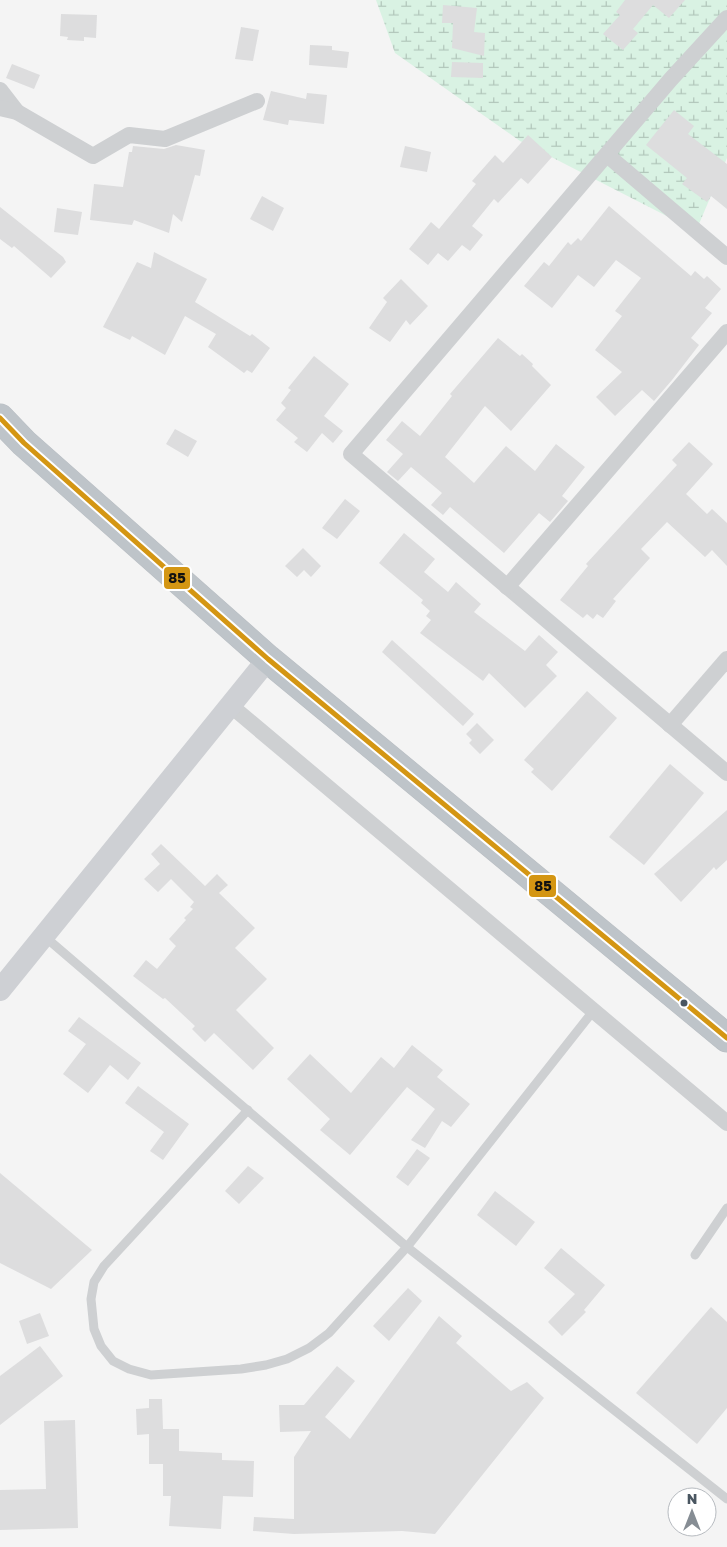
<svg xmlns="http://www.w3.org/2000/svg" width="727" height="1547" viewBox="0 0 727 1547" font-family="'Golos Text',sans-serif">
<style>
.wetland{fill:url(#wetland-marsh)}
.building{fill:#ddddde}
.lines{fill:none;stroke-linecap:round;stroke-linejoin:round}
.highway-casing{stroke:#b9bec3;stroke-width:29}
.lane{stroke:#ced0d2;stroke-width:9}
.street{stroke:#ced0d2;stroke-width:16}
.secondary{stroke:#ced0d4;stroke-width:22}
.highway{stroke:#bec4c9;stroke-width:28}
.bus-1-casing{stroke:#fff;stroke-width:9}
.bus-1{stroke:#d49613;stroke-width:5}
.bus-dot{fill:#4a5661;stroke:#fff;stroke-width:2}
.line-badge{stroke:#fff;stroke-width:2}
.pale-badge-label{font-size:14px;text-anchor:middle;font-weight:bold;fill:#111}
</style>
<defs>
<pattern id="wetland-marsh" width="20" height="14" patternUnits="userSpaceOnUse" patternTransform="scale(1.25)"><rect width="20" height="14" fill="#d9f2e3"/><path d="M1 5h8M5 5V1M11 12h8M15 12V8" fill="none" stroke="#b2c7bb"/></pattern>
</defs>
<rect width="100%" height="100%" fill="#f4f4f4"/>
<path class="wetland" d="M376 0H727V158L696 231 520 141 395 53Z"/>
<g class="building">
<path d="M625 0H685L669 18 653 5 633 29 638 33 623 50 603 34 620 15 616 12Z"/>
<path d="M443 5 477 8 474 32 485 33 484 56 452 48 453 23H442Z"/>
<path d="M61 14 97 15 96 38 84 37V41L67 40 68 37 60 36Z"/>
<path d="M241 27 259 30 253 61 235 59Z"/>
<path d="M310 45 332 46V50L349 52 347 68 309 65Z"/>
<path d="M452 62 483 63V78L451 77Z"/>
<path d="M12 64 40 75 34 89 6 78Z"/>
<path d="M271 91 306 99 307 93 327 95 324 124 289 120 288 125 263 120Z"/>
<path d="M674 110 694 126 688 134 727 164V209L711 196 707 202 682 184 687 178 646 145Z"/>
<path d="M528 135 552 157 528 184 521 178 498 203 494 199 472 226 483 235 470 251 462 245 448 261 438 253 428 265 409 249 431 222 439 229 476 184 472 181 495 155 503 163Z"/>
<path d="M176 145 205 150 200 176 195 175 182 222 173 214 169 233 134 220 132 225 90 220 94 184 123 187 129 152H132L133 146 164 149Z"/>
<path d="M405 146 431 152 427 172 400 167Z"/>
<path d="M262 196 284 208 273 231 250 219Z"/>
<path d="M609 206 691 276 695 271 704 279 707 276 721 289 705 308 712 313 691 338 699 345 672 380 654 401 642 390 615 416 596 397 622 372 595 350 622 316 615 311 641 278 616 260 594 287 578 275 552 308 524 286 544 262 549 266 568 242 571 245 578 238 581 241Z"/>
<path d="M0 207 63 257 66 262 51 278 14 246 12 248 0 239Z"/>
<path d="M57 208 82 212 78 235 54 232Z"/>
<path d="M154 252 207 279 195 302 250 336 252 334 270 348 252 373 247 370 244 373 208 347 216 334 185 316 165 355 132 336 130 340 103 327 137 262 151 268Z"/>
<path d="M401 279 428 306 410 325 406 320 390 342 369 328 387 302 383 298Z"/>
<path d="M498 338 520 356 522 354 533 364 532 366 551 385 511 431 485 406 445 457 474 483 506 446 535 471 556 444 585 467 562 496 568 501 550 522 539 513 504 553 450 507 443 515 431 505 442 493 411 467 398 481 387 472 403 454 386 440 402 421 420 436 452 396 450 394Z"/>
<path d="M314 356 349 384 324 416 343 431 333 443 322 433 307 452 294 442 298 438 276 420 286 408 281 403 291 390 288 388Z"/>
<path d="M175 429 197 441 188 457 166 444Z"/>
<path d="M689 442 713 464 686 494 707 514 712 509 727 523V566L712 550 705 557 667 522 641 549 650 558 613 599 616 601 603 618 597 614 593 619 587 614 583 618 560 600 588 566 586 564 677 465 672 460Z"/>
<path d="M345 499 360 511 337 539 322 528Z"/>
<path d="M404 533 435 559 424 572 448 592 456 582 481 604 474 612 525 651 539 635 558 652 546 665 557 676 525 708 489 673 483 681 420 633 431 620 426 616 430 611 421 603 423 600 379 563Z"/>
<path d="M303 548 321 566 311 577 304 570 297 577 285 566Z"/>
<path d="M392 640 474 714 463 726 382 652Z"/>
<path d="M587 691 617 718 552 791 531 772 534 769 524 760Z"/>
<path d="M477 723 494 740 480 754 469 743 472 740 466 734Z"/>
<path d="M670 764 704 793 644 865 609 837Z"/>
<path d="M727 810V860L716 870 714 867 681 902 654 874Z"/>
<path d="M161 844 205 886 217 874 228 885 219 893 255 928 235 948 267 979 236 1010 274 1048 253 1070 214 1033 205 1042 192 1029 195 1026 165 998 163 999 133 976 146 960 157 969 176 946 169 939 186 920 184 918 193 909 190 907 194 902 171 879 158 892 144 879 160 864 151 854Z"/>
<path d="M79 1017 141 1063 128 1080 110 1065 88 1093 63 1074 86 1044 68 1031Z"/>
<path d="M412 1045 443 1070 437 1077 470 1104 451 1127 442 1121 425 1148 411 1140 435 1109 407 1087 350 1155 320 1130 330 1119 287 1079 310 1054 351 1093 381 1057 394 1068Z"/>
<path d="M138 1086 189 1124 163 1160 150 1151 164 1132 125 1103Z"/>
<path d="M417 1149 430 1158 408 1186 396 1177Z"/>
<path d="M248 1166 264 1178 239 1204 225 1191Z"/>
<path d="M0 1173 92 1250 51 1289 0 1263Z"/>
<path d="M495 1191 535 1222 516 1246 477 1215Z"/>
<path d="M561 1248 605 1285 584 1310 586 1312 562 1336 548 1322 575 1294 544 1268Z"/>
<path d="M408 1288 422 1301 389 1341 373 1326Z"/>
<path d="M711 1307 727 1322V1408L697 1444 636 1393Z"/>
<path d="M40 1313 49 1336 27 1344 19 1321Z"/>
<path d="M439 1316 462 1336 456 1343 511 1391 527 1382 544 1398 435 1534 402 1531 294 1534 253 1531 254 1517 294 1519V1457L311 1431 280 1432 279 1405H304L337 1366 355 1381 325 1417 350 1439Z"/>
<path d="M40 1346 63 1376 0 1425V1376Z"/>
<path d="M149 1399H162L163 1429H179V1451L222 1453V1460L254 1461 253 1497 223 1496 221 1529 169 1526 171 1496H163V1464H149V1434L137 1435 136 1409 149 1408Z"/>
<path d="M75 1420 78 1528 0 1530V1490L46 1489 44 1421Z"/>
</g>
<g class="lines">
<defs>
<path id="highway" d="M0 418 24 443 268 659 727 1038"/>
</defs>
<use href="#highway" class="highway-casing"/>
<g class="lane">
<path d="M44 936 407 1247 727 1499"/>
<path d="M248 1110 104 1266 94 1282 91 1299 94 1329 101 1346 113 1361 129 1369 151 1375 241 1369 266 1365 287 1359 309 1348 329 1333 407 1247 594 1010"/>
<path d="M695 1255 727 1208"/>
</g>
<g class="street">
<path d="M727 18 671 79 351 454 727 773"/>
<path d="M0 90 17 112"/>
<path d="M0 108 17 112 93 156 129 135 165 139 257 101"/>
<path d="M607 155 727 257"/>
<path d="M507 587 727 332"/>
<path d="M230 705 727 1123"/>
<path d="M670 725 727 659"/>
</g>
<path class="secondary" d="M0 990 268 659"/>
<use href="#highway" class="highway"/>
<defs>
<path id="bus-1" d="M0 418 24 443 268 659 727 1038"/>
</defs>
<use href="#bus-1" class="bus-1-casing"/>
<use href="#bus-1" class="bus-1"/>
</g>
<circle class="bus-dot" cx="684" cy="1003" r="4.5"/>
<g class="line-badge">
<rect x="163" y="566" width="28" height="24" rx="5" fill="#d49613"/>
<rect x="528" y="874" width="29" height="24" rx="5" fill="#d49613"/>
</g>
<g class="pale-badge-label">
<text x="177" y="583">85</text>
<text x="543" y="891">85</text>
</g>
<g transform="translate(692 1512)"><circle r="24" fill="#ffffff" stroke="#b7bbc0"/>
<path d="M0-4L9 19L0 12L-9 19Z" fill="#868d94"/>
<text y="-8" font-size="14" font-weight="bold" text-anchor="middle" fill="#4a5661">N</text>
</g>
</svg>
